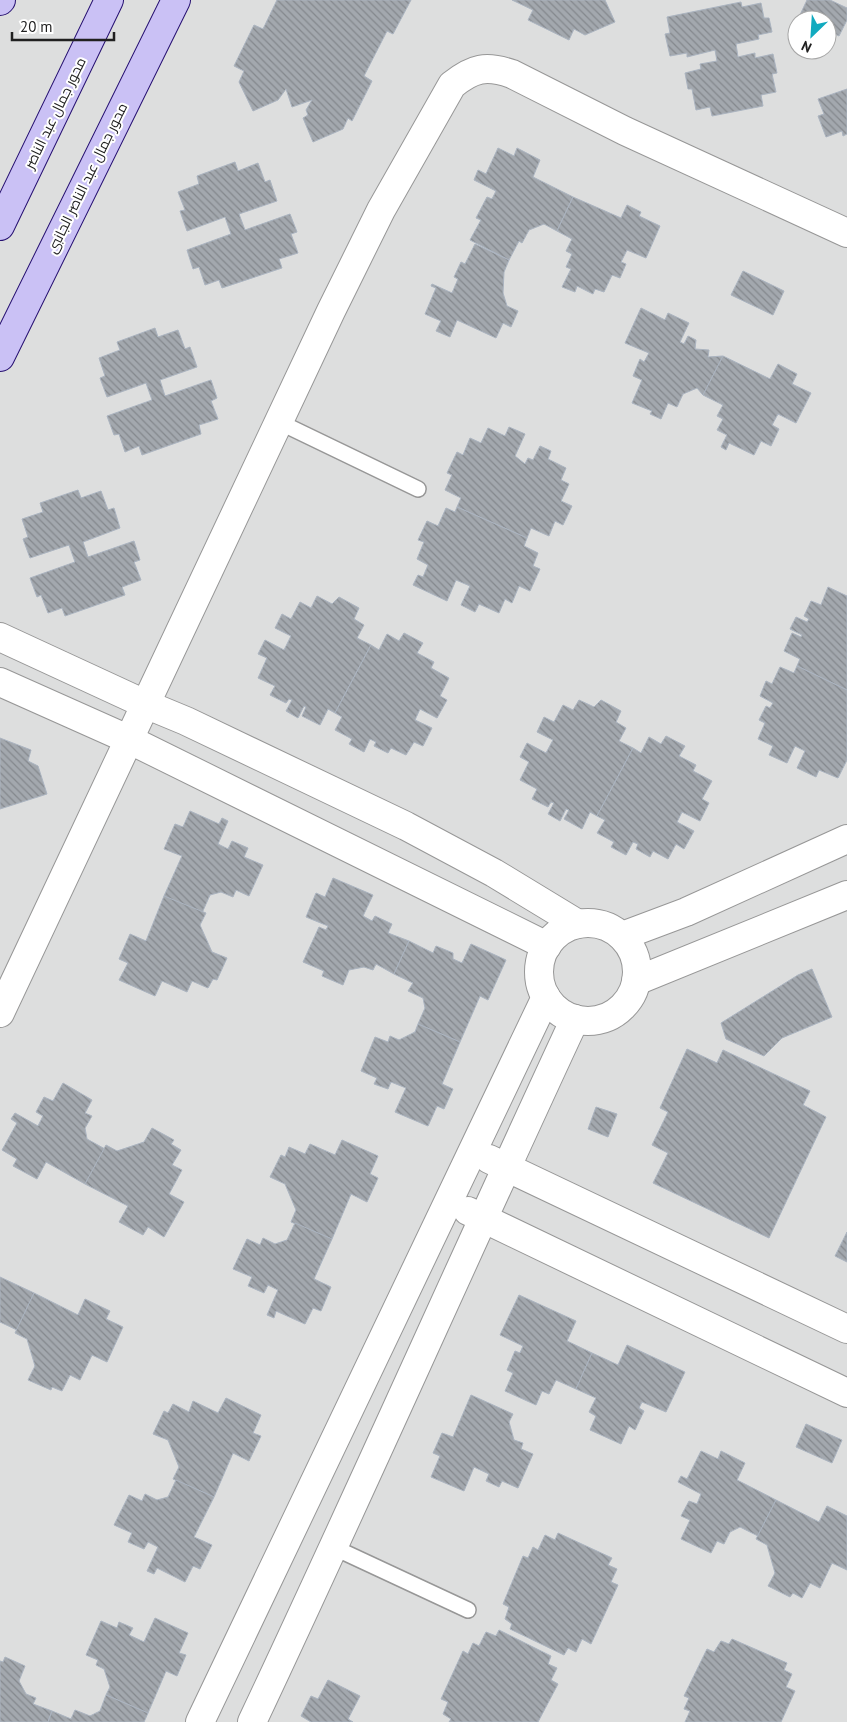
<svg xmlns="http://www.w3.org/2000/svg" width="847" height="1722" viewBox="0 0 847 1722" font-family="'PT Sans',Cairo,sans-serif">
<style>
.residential{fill:#dddede;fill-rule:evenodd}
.building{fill:url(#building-back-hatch);stroke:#abb4c0}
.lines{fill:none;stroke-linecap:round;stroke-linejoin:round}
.lane-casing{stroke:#979797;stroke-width:18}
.street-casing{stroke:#979797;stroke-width:30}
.secondary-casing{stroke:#250f70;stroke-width:30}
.lane{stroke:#fff;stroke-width:15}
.street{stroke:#fff;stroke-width:28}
.secondary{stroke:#cac1f5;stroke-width:28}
.labels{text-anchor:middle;stroke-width:4;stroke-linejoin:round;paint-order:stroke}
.street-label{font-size:14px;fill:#202020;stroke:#fff}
</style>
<defs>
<pattern id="building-back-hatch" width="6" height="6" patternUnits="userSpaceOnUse" patternTransform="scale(1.25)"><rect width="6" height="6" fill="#a3a8ae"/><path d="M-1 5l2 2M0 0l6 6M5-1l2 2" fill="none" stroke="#84888d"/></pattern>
</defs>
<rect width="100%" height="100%" fill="#e8e9f0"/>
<path class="residential" d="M0 0H847V1722H0ZM797 20H827V50H797Z"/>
<g class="building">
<path d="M277 0H411L393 34 387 31 364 76 372 81 352 121 348 118 343 129 313 142 303 118 308 115 306 110 312 100 292 107 286 89 278 100 253 111 239 82 244 71 234 66 254 25 263 29Z"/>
<path d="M512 0H605L615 22 585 35 574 29 569 40 528 20 533 10Z"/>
<path d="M807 0H830L847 8V20L839 36 827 30V20H806L799 17Z"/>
<path d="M741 2 742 7 761 3 764 18H769L772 32 758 35 759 39 736 44 738 57 755 53V58L773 54 777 73 772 74 776 92 761 95 763 106 712 116 710 107 696 110 692 89H688L685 73 701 69 700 64 717 61 715 50 687 57V53L670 56 665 34 670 33 667 17Z"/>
<path d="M847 89V134L843 136 842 131 826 137 818 116 824 114 818 99Z"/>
<path d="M498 148 514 156 517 148 540 160 533 177 573 197 557 231 544 224 529 230 522 243 519 241 509 260 470 240 481 220 476 218 487 197 492 199 496 191 474 180 478 170 486 174Z"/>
<path d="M235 162 238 171 258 163 265 182 270 180 277 201 239 214 245 230 290 214 297 232 291 234 298 253 279 259 282 268 222 288 219 280 205 285 199 267 193 269 187 250 231 234 225 217 187 231 180 211 185 210 178 192 199 184 197 176Z"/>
<path d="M573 197 621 218 627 205 641 212 639 216 660 226 646 258 627 250 621 262 626 264 620 278 612 275 604 292 595 289 593 294 577 286 575 292 562 287 571 269 566 267 572 254 566 251 572 239 557 231Z"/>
<path d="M475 244 509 260 504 272 503 293 507 306 518 311 511 327 503 323 496 338 457 320 450 337 436 331 441 321 425 314 436 288 431 286 432 284 452 293 458 279 454 277 461 262 465 264Z"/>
<path d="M743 271 784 291 773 315 731 295Z"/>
<path d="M641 308 665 320 668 313 689 323 680 342 684 344 688 336 696 340 695 349 709 350 708 357 723 356 703 395 697 388 683 394 677 407 668 403 661 419 650 414 652 411 632 403 642 380 633 376 640 359 644 362 649 353 625 343Z"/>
<path d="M155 328 158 337 178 330 185 349 190 347 197 367 160 380 165 396 211 380 217 398 211 401 218 419 199 425 201 434 142 455 139 446 125 452 119 434 114 435 107 416 152 400 146 383 107 397 100 378 105 376 99 358 120 350 117 342Z"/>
<path d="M723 356 770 379 778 364 797 374 792 384 811 393 796 423 778 414 772 425 779 429 771 446 761 441 754 455 729 443 726 450 721 447 727 435 717 430 723 419 717 416 723 405 703 395Z"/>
<path d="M509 427 525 434 515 456 525 464 528 458 533 460 540 446 551 451 548 459 566 468 561 480 569 484 561 501 572 506 563 525 555 521 549 536 531 528 527 538 457 507 461 498 445 490 452 475 447 473 457 452 463 455 470 438 481 443 488 428 505 436Z"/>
<path d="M78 490 81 498 101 491 108 510 114 508 120 528 83 542 88 557 134 541 140 560 134 562 141 580 122 587 125 595 65 616 62 608 48 613 41 595 37 597 30 578 75 562 69 545 30 558 23 539 28 537 22 519 43 512 40 503Z"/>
<path d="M457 507 527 538 524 546 538 553 533 566 540 569 530 591 519 586 512 603 505 599 499 613 479 604 475 612 461 605 470 586 456 580 447 601 413 585 418 575 423 577 428 565 417 559 424 542 418 540 427 521 438 526 446 508 455 512Z"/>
<path d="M828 587 847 596V690L797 666 800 659 784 651 792 633 801 637 802 635 790 629 796 617 807 622 809 619 804 616 811 601 821 605Z"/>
<path d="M317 596 332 604 339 597 359 608 354 619 364 625 357 638 371 645 335 713 328 709 320 725 302 716 306 707 304 706 298 718 286 711 292 700 289 699 286 703 270 695 275 686 258 678 267 658 258 654 265 640 284 650 291 636 275 628 282 614 291 619 300 602 311 608Z"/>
<path d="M404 633 423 643 417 653 434 662 431 668 449 678 440 696 447 700 437 718 420 709 415 720 432 728 423 746 414 742 406 755 391 748 388 753 374 746 376 742 370 739 364 752 349 744 352 739 335 730 342 717 335 713 371 645 379 650 387 634 399 641Z"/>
<path d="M797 666 847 690V760L838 778 819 770 816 777 797 768 805 751 795 746 787 763 769 755 773 746 758 739 765 723 759 720 766 706 770 708 773 703 760 696 766 681 772 684 780 667 794 673Z"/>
<path d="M579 700 594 707 601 700 621 711 616 722 626 728 619 741 633 748 597 816 590 812 582 829 564 819 569 810 566 809 560 821 548 814 554 803 551 802 548 807 532 799 537 789 520 780 529 762 520 757 527 743 546 753 553 740 537 732 544 717 554 722 563 705 573 710Z"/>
<path d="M666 736 685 746 679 756 696 765 693 771 712 781 702 799 709 803 700 821 682 812 677 822 694 831 684 849 676 844 668 859 653 851 650 857 636 849 638 844 633 842 626 855 611 847 614 842 597 833 605 820 597 816 633 748 641 753 649 737 661 744Z"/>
<path d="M0 738 31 750 28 761 38 766 47 794 0 809Z"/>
<path d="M190 811 219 824 222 818 228 821 218 844 228 849 232 841 248 848 244 857 263 865 249 896 236 890 233 897 221 892 210 895 202 913 164 896 182 856 164 849 175 824 183 827Z"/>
<path d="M333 878 373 895 363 916 372 921 375 916 392 924 388 933 409 941 394 974 376 964 373 970 364 967 349 970 343 985 322 976 324 971 303 962 319 927 326 930 328 926 306 917 316 893 325 897Z"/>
<path d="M164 896 206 913 200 925 212 952 227 958 217 980 213 979 208 988 192 981 187 992 162 981 155 996 119 980 128 963 119 959 130 934 146 941Z"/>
<path d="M409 941 433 953 436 946 453 953V959L462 963 471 944 506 960 488 1000 480 996 460 1042 418 1024 425 1008 423 998 408 991 413 983 394 974Z"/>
<path d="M812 969 832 1017 782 1038 764 1056 726 1039 721 1023 798 975Z"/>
<path d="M418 1024 460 1042 442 1084 453 1089 444 1109 437 1106 428 1126 395 1112 406 1088 391 1082 388 1089 374 1084 377 1078 361 1071 375 1037 388 1042 390 1036 399 1040 415 1032Z"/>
<path d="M687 1049 717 1063 723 1050 810 1091 803 1105 826 1117 769 1238 653 1183 668 1153 652 1145 668 1112 660 1108Z"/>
<path d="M63 1083 92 1100 85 1113 92 1116 85 1128 87 1139 105 1149 85 1184 46 1162 37 1179 13 1166 17 1159 2 1150 17 1123 11 1119 15 1113 38 1126 43 1116 36 1112 44 1097 53 1101Z"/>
<path d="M596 1107 617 1114 608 1137 588 1129Z"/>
<path d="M152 1128 174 1140 171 1144 181 1150 172 1165 182 1170 169 1194 184 1202 164 1237 148 1227 143 1235 119 1222 128 1206 85 1184 106 1145 117 1151 144 1142Z"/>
<path d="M342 1140 378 1156 370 1174 378 1178 367 1202 351 1194 332 1239 291 1222 296 1210 285 1184 270 1177 281 1155 285 1157 289 1147 305 1154 310 1144 335 1155Z"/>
<path d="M295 1223 332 1239 314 1279 331 1287 321 1311 313 1308 305 1324 276 1311 274 1318 267 1315 278 1290 268 1285 264 1293 248 1286 252 1277 233 1269 247 1239 260 1245 263 1238 275 1244 287 1240Z"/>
<path d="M847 1232V1262L835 1256Z"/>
<path d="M0 1277 34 1293 17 1330 0 1322Z"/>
<path d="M34 1293 78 1315 85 1299 110 1311 106 1319 123 1327 107 1362 92 1355 80 1380 70 1375 62 1391 52 1387 51 1390 28 1380 35 1366 27 1339 15 1333Z"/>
<path d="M519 1295 576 1321 567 1341 592 1353 576 1389 556 1380 549 1394 542 1391 536 1405 505 1391 513 1373 507 1370 515 1351 520 1353 523 1346 500 1335Z"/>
<path d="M627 1345 685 1372 666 1412 642 1402 639 1408 644 1411 635 1430 629 1426 621 1444 590 1430 596 1416 589 1412 596 1398 576 1389 592 1353 618 1365Z"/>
<path d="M471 1395 513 1414 509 1422 514 1440 523 1443 521 1449 533 1454 518 1488 502 1481 499 1487 486 1481 489 1474 474 1467 464 1491 431 1477 440 1456 433 1453 442 1433 453 1437Z"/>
<path d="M226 1398 261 1415 253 1433 261 1436 249 1461 233 1453 214 1497 173 1479 179 1467 168 1440 153 1434 164 1411 168 1413 173 1404 189 1412 193 1401 218 1413Z"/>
<path d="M806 1424 842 1440 832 1463 796 1447Z"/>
<path d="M701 1451 718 1459 721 1451 745 1463 737 1480 776 1500 758 1536 740 1527 730 1532 724 1544 717 1541 711 1553 681 1539 690 1520 681 1516 689 1501 697 1504 701 1494 678 1482 681 1476 687 1479Z"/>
<path d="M176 1480 214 1497 194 1537 212 1545 200 1569 193 1566 185 1582 157 1568 154 1574 147 1571 158 1547 148 1542 144 1549 128 1542 132 1533 114 1525 129 1495 142 1501 145 1494 157 1500 168 1497Z"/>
<path d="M776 1500 819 1522 827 1506 847 1516V1570L832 1563 820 1588 810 1583 802 1598 793 1593 790 1597 768 1586 775 1573 767 1545 756 1539Z"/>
<path d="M558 1533 612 1558 608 1565 617 1569 611 1582 618 1585 591 1644 582 1639 576 1652 568 1648 564 1655 510 1629 512 1624 505 1619 509 1607 503 1604 523 1556 528 1558 533 1547 538 1550 545 1535 555 1540Z"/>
<path d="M155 1618 188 1633 179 1653 186 1655 177 1676 166 1671 148 1713 106 1695 110 1687 104 1669 96 1665 98 1660 86 1655 101 1621 117 1628 119 1622 133 1628 129 1635 144 1642Z"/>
<path d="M499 1630 551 1656 548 1664 557 1668 551 1680 558 1684 538 1722H449L451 1719 443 1714 448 1702 441 1699 463 1651 468 1654 473 1643 479 1646 486 1632 496 1636Z"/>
<path d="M732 1639 787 1663 784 1670 792 1674 786 1687 795 1691 781 1722H685L690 1711 684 1709 689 1698 684 1696 707 1649 714 1652 721 1641 729 1644Z"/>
<path d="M5 1657 25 1666 19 1681 26 1694 36 1698 33 1704 52 1711 48 1722H0V1661L3 1662Z"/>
<path d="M328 1680 360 1696 348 1719 353 1722H311L301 1716 311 1696 318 1699Z"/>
<path d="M106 1695 148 1713 144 1722H48L52 1711 71 1719 75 1710 90 1716 100 1711Z"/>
</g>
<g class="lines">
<defs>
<g id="lane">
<path d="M279 422 418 489"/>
<path d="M335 1548 468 1610"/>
</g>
<g id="street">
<path d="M0 637 145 704 186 721 406 826 494 873 578 924"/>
<path d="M0 682 130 740 547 946"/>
<circle cx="588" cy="972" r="49"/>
<path d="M622 936 686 912 847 839"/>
<path d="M636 981 847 895"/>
<path d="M0 1013 331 311 381 210 452 85C473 68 486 65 512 74L625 131 847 233"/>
<path d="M489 1159 847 1329"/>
<path d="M468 1211 847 1393"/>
<path d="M200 1722 546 997"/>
<path d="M252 1722C362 1489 466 1253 575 1019"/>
</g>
<g id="secondary">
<path d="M0 1 1 0"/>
<path d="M0 226 109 0"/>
<path d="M0 357 176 0"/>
</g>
</defs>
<use href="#lane" class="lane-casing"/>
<use href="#street" class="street-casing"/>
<use href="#secondary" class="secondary-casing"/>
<use href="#lane" class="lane"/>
<use href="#street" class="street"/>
<use href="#secondary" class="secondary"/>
</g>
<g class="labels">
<g class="street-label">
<text transform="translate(55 113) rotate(-64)" y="5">محور جمال عبد الناصر</text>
<text transform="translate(87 178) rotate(-64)" y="5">محور جمال عبد الناصر الجانبى</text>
</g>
</g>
<g transform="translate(812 35) rotate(205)"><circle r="24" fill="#ffffff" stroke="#a6a6a6"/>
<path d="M0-4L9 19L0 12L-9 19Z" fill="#11aabf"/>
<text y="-8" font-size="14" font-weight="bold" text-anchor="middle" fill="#202020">N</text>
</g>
<path d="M12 32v8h102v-8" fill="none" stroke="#202020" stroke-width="2.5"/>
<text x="20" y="32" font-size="15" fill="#202020" stroke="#ffffff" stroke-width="4" paint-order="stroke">20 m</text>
</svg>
